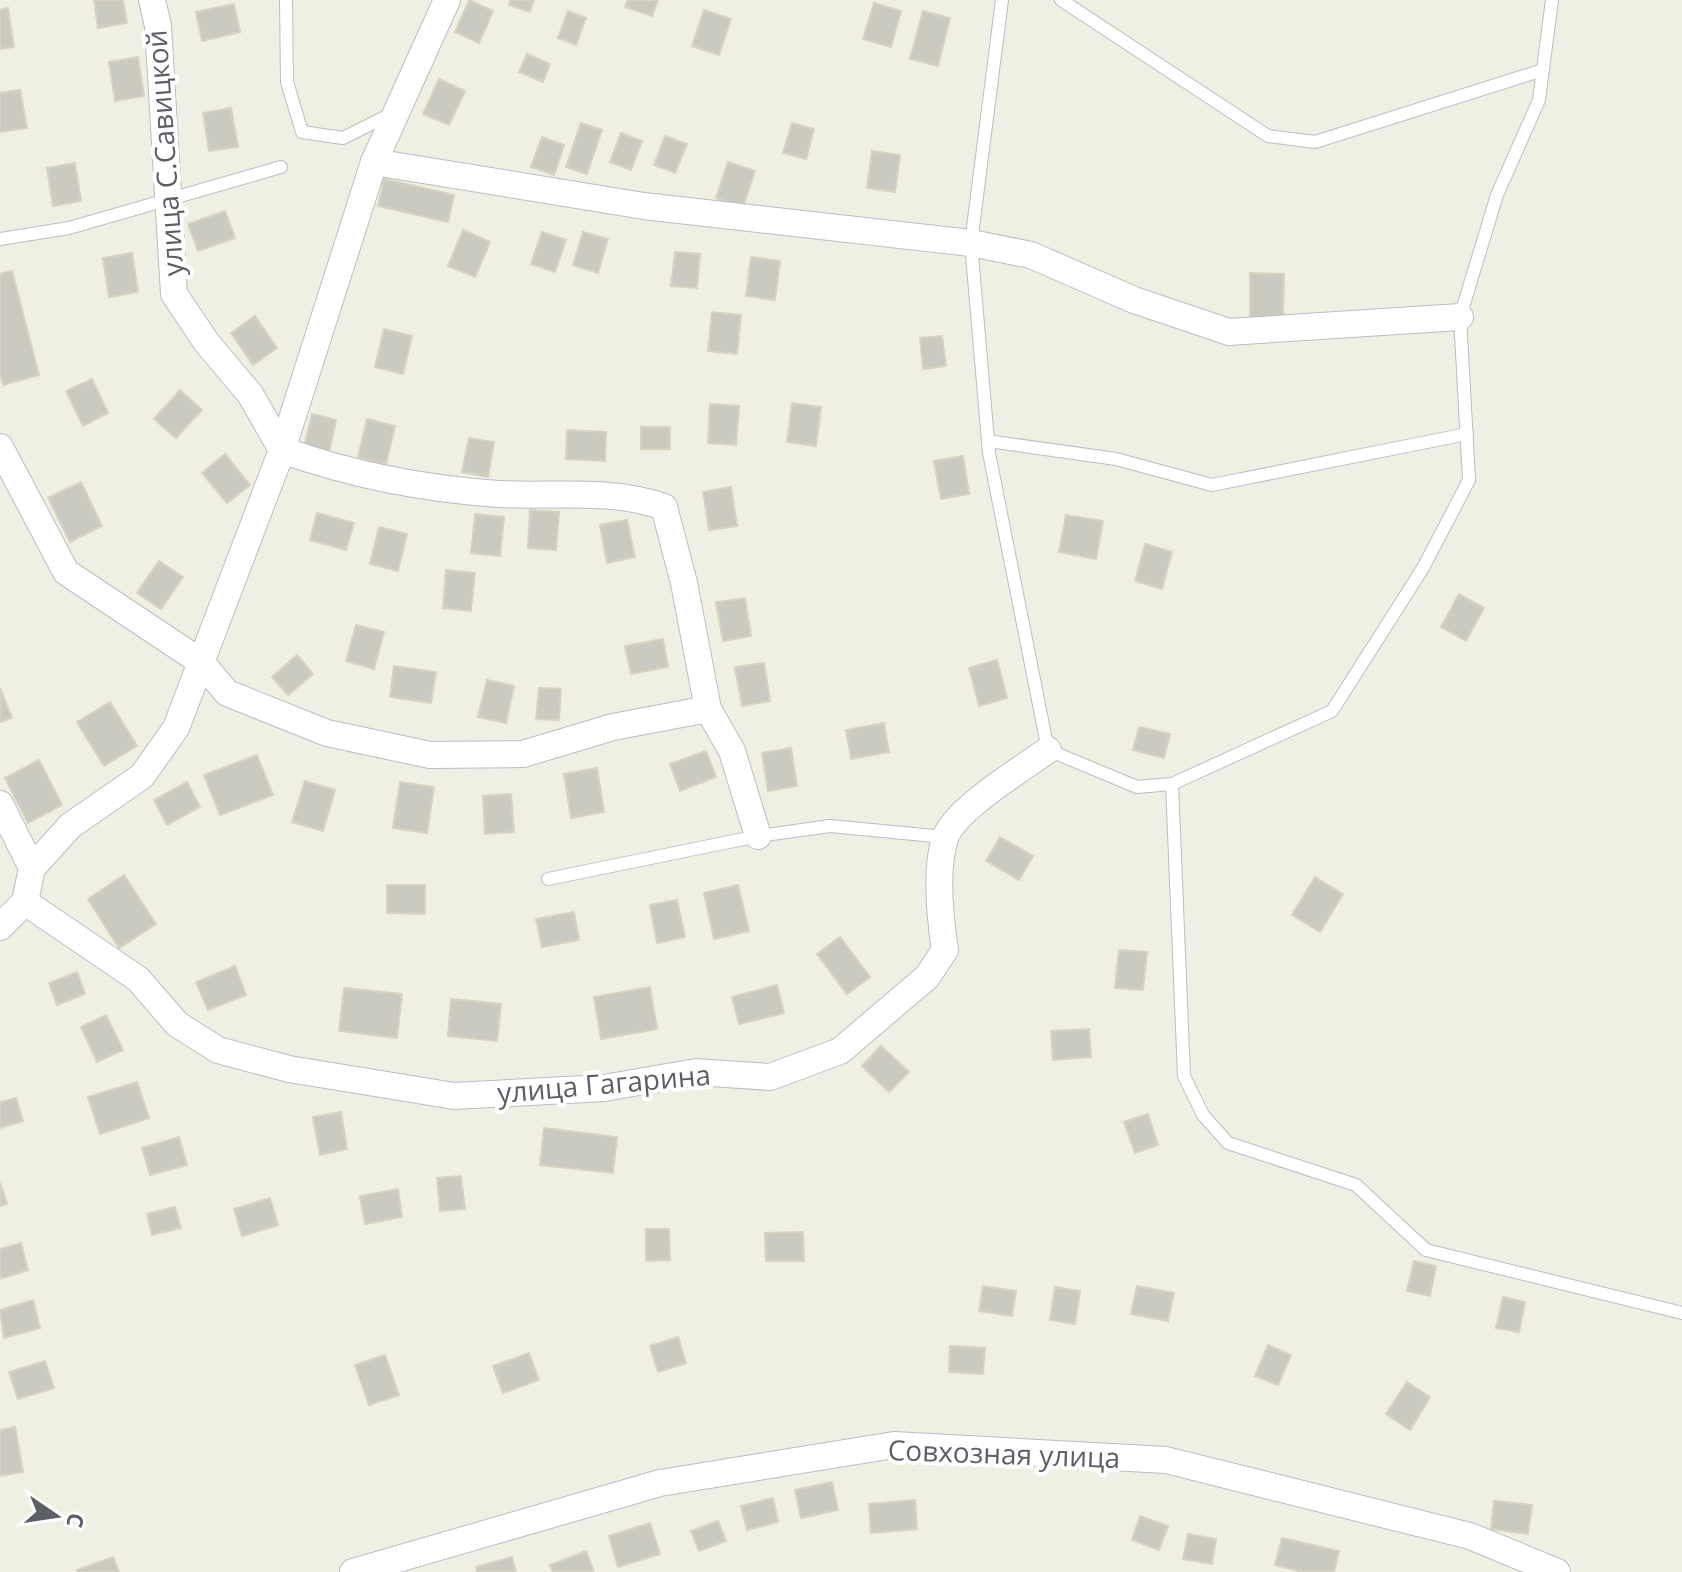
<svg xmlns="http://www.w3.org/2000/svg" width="1682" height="1572" viewBox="0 0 1682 1572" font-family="'Open Sans',sans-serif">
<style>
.building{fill:#cbcac1;stroke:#d6d3c1;stroke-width:2}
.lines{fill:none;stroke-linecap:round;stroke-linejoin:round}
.lane-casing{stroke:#bcbdc4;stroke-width:14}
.street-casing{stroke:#bcbdc4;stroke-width:28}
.lane{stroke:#fff;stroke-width:12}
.street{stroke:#fff;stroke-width:26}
.labels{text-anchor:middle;stroke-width:8;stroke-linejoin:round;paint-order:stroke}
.street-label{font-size:28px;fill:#5c5f66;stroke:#fff}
</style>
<rect width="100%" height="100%" fill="#f0efe4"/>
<g class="building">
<path d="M94 0H123L127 23 98 28Z"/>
<path d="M469 0 493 11 479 43 455 32Z"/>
<path d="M510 0H534L530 12 509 5Z"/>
<path d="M628 0H658L652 16 625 7Z"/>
<path d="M874 3 901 11 891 47 863 39Z"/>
<path d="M234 4 240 32 202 41 196 12Z"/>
<path d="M8 8 14 47 0 49V10Z"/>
<path d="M704 10 731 19 719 55 692 46Z"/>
<path d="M568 11 586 18 576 45 558 38Z"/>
<path d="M923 11 950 18 938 66 910 59Z"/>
<path d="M527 54 550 64 543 82 519 72Z"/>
<path d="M138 57 144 96 115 101 109 62Z"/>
<path d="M439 79 465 91 449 125 423 114Z"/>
<path d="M20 90 27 128 0 132V93Z"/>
<path d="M231 108 238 147 209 151 203 113Z"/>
<path d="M581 123 602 130 587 174 566 167Z"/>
<path d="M792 123 814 129 806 159 783 153Z"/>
<path d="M621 133 642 141 631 170 610 162Z"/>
<path d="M665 136 687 144 675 173 654 165Z"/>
<path d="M542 137 564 145 554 175 531 167Z"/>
<path d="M872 151 900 155 895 192 867 188Z"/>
<path d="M728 162 755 171 743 207 716 198Z"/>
<path d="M75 163 81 201 53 206 47 168Z"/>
<path d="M384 179 454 195 448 222 378 206Z"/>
<path d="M225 211 235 238 198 251 188 224Z"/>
<path d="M463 230 490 242 475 277 448 266Z"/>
<path d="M542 232 566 240 555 272 531 264Z"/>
<path d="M583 232 608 239 598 273 573 265Z"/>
<path d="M675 252 700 254 697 288 671 286Z"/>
<path d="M132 253 138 292 109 297 103 258Z"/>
<path d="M751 257 780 261 775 300 746 296Z"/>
<path d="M12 271 39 375 3 385 0 373V274Z"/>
<path d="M1250 273 1284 274 1283 318H1250Z"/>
<path d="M712 312 741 315 737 354 708 351Z"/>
<path d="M255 316 277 348 253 365 231 333Z"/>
<path d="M384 329 412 336 403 374 375 367Z"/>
<path d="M942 336 946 366 923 369 920 338Z"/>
<path d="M92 379 108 413 83 426 66 391Z"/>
<path d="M180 390 202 410 176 438 154 419Z"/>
<path d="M792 403 821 407 816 446 787 442Z"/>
<path d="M710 404 739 406 736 445 708 443Z"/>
<path d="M312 414 336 420 329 453 304 447Z"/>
<path d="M367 419 395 426 386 464 358 457Z"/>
<rect x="641" y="427" width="29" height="22"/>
<path d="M567 430 606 432 605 461 566 459Z"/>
<path d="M469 438 494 442 488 477 462 472Z"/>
<path d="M225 454 250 485 227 503 202 473Z"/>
<path d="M963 456 969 494 941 499 934 461Z"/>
<path d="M81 482 102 526 70 542 48 498Z"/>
<path d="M731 487 737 526 709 530 703 492Z"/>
<path d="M530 510 559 512 556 550 528 548Z"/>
<path d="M317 513 354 523 346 550 310 540Z"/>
<path d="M475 514 504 517 500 556 471 553Z"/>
<path d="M1066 515 1103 521 1096 559 1059 552Z"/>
<path d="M627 520 635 557 607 563 600 525Z"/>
<path d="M379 527 407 534 398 571 370 564Z"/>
<path d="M1145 544 1172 552 1162 589 1135 581Z"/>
<path d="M159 561 183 577 161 609 137 593Z"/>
<path d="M446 570 475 573 471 611 443 608Z"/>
<path d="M1459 594 1484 608 1466 641 1441 627Z"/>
<path d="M745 598 751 636 723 641 716 602Z"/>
<path d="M356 625 384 632 374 669 346 661Z"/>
<path d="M663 639 668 667 631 674 625 646Z"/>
<path d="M297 655 313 674 288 695 272 677Z"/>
<path d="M997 660 1007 698 979 706 969 668Z"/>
<path d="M764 663 770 701 742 706 735 667Z"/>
<path d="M394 666 436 672 431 703 390 697Z"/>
<path d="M487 680 514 686 506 723 478 717Z"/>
<path d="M0 688 12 718 0 722Z"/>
<path d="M539 688 561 689 559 720 536 719Z"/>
<path d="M110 702 137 746 104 766 77 722Z"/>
<path d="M884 723 889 752 851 759 846 730Z"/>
<path d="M1139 727 1170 734 1164 758 1133 750Z"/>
<path d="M791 748 797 786 768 791 762 753Z"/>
<path d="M706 751 716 777 680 791 670 764Z"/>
<path d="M257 755 273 795 220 815 204 775Z"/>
<path d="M39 760 62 805 28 823 5 778Z"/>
<path d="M597 768 604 812 571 818 564 774Z"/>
<path d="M305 781 335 790 323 831 292 822Z"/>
<path d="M187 782 200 807 167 825 154 800Z"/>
<path d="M400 782 434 787 427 833 393 828Z"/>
<path d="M511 794 514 832 485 834 483 796Z"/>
<path d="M1000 837 1033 856 1019 880 986 861Z"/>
<path d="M124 875 156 924 119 948 88 899Z"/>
<path d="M1315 877 1343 894 1320 932 1292 915Z"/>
<path d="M387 885H425V914L387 913Z"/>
<path d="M738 885 749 931 714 939 704 893Z"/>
<path d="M677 900 685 937 657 943 650 905Z"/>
<path d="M574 912 579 940 542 947 536 919Z"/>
<path d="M840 937 870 977 847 994 817 954Z"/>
<path d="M1119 950 1147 952 1143 990 1115 988Z"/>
<path d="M235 966 246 995 208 1010 196 982Z"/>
<path d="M77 972 85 994 57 1005 49 983Z"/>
<path d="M777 985 784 1013 739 1024 732 997Z"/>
<path d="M650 987 657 1029 601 1039 594 997Z"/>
<path d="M344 988 402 994 397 1038 339 1031Z"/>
<path d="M451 999 501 1004 497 1041 448 1036Z"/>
<path d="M106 1015 123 1050 97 1062 81 1027Z"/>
<path d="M1089 1029 1091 1057 1053 1060 1051 1031Z"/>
<path d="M881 1046 909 1072 889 1092 862 1066Z"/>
<path d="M137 1082 149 1118 100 1134 88 1097Z"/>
<path d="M16 1098 23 1121 0 1128V1102Z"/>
<path d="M341 1112 347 1149 320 1155 313 1117Z"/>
<path d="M1148 1114 1158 1145 1135 1153 1124 1122Z"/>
<path d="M544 1128 617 1137 613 1173 540 1165Z"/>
<path d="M179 1137 187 1165 150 1175 142 1148Z"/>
<path d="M461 1176 465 1209 440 1211 437 1178Z"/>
<path d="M0 1183 7 1204 0 1206Z"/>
<path d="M398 1189 402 1217 365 1224 360 1196Z"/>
<path d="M270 1198 278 1225 242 1236 234 1209Z"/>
<path d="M175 1207 181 1228 152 1235 147 1214Z"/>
<path d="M646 1229H669L670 1260 646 1261Z"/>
<path d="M803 1232 804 1261H766L765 1233Z"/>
<path d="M21 1243 28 1270 0 1279V1249Z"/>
<path d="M1414 1261 1436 1266 1430 1296 1407 1291Z"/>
<path d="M983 1286 1016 1291 1012 1316 979 1311Z"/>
<path d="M1137 1286 1174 1293 1168 1321 1131 1314Z"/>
<path d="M1055 1287 1080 1291 1075 1324 1050 1320Z"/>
<path d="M1503 1297 1525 1302 1519 1332 1496 1328Z"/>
<path d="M33 1300 40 1328 4 1338 0 1310Z"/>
<path d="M678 1337 686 1363 658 1372 650 1346Z"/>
<path d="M1268 1345 1291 1355 1278 1385 1255 1376Z"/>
<path d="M950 1346 985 1348 983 1374 949 1372Z"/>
<path d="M529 1353 539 1380 503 1393 493 1366Z"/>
<path d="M385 1355 399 1395 369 1405 355 1365Z"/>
<path d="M45 1361 54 1388 18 1399 9 1372Z"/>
<path d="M1407 1382 1430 1397 1410 1430 1386 1414Z"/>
<path d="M15 1427 23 1472 0 1476V1430Z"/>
<path d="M832 1482 838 1510 801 1518 795 1490Z"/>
<path d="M773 1498 778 1522 747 1530 741 1506Z"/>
<path d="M915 1500 917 1529 871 1533 869 1504Z"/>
<path d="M1494 1501 1532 1505 1528 1534 1491 1529Z"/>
<path d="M1140 1516 1168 1526 1159 1550 1132 1540Z"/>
<path d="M718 1521 726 1541 699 1551 691 1531Z"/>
<path d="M650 1523 660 1554 618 1567 609 1536Z"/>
<path d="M1188 1534 1216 1539 1212 1564 1183 1559Z"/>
<path d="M1282 1538 1339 1551 1334 1572H1303L1275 1565Z"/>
<path d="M586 1551 594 1572H553L550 1565Z"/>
<path d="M113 1557 119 1572H78L77 1570Z"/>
<path d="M512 1557 516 1572H477L476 1567Z"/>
</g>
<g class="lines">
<defs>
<g id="lane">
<path d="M286 0 287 82 302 132 343 138 391 114"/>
<path d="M1002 0 971 243 989 453 1048 750 1137 787 1172 784 1184 1076 1203 1115 1228 1143 1356 1185 1426 1250 1682 1313"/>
<path d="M1061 0 1268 136 1315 142 1543 70"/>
<path d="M0 239 69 228 281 167"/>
<path d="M988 441 1116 459 1212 485 1467 434"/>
<path d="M1172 784 1332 711 1423 568 1469 480 1460 317 1497 195 1539 100 1552 0"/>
<path d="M548 879 758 836 830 826 945 837"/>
</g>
<g id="street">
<path d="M152 0 158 26 174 294 207 343 250 394 282 450C352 475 425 489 499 494 555 497 611 488 664 507L684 583 708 709 732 751 758 836"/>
<path d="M374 162 644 206 971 243 1031 255 1134 300 1229 332 1460 317"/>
<path d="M0 447 66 572 201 662 227 693 327 733 430 755 523 754 613 727 708 709"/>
<path d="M0 804 32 868"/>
<path d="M25 902 138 979 177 1024 218 1050 289 1069 454 1096 604 1088 696 1072 770 1077 840 1051 927 977 945 950C940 917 935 870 945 838 955 809 1022 769 1048 750"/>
<path d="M0 927 25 902 32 868 70 826 142 776 176 728 282 450 374 162 447 0"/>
<path d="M353 1572 660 1483 894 1445 1166 1460 1470 1536 1557 1572"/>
</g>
</defs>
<use href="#lane" class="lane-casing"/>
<use href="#street" class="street-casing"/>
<use href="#lane" class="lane"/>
<use href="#street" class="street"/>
</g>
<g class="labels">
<g class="street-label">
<text transform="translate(165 153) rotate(-94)" y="10">улица С.Савицкой</text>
<text transform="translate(604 1084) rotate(-5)" y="10">улица Гагарина</text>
<text transform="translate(1004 1454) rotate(2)" y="10">Совхозная улица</text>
</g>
</g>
<g transform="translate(56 1516) rotate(103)" stroke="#ffffff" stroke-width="6" paint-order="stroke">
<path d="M0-6L14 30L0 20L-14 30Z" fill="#5c5f66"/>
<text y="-12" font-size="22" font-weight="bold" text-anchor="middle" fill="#5c5f66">С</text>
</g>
</svg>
